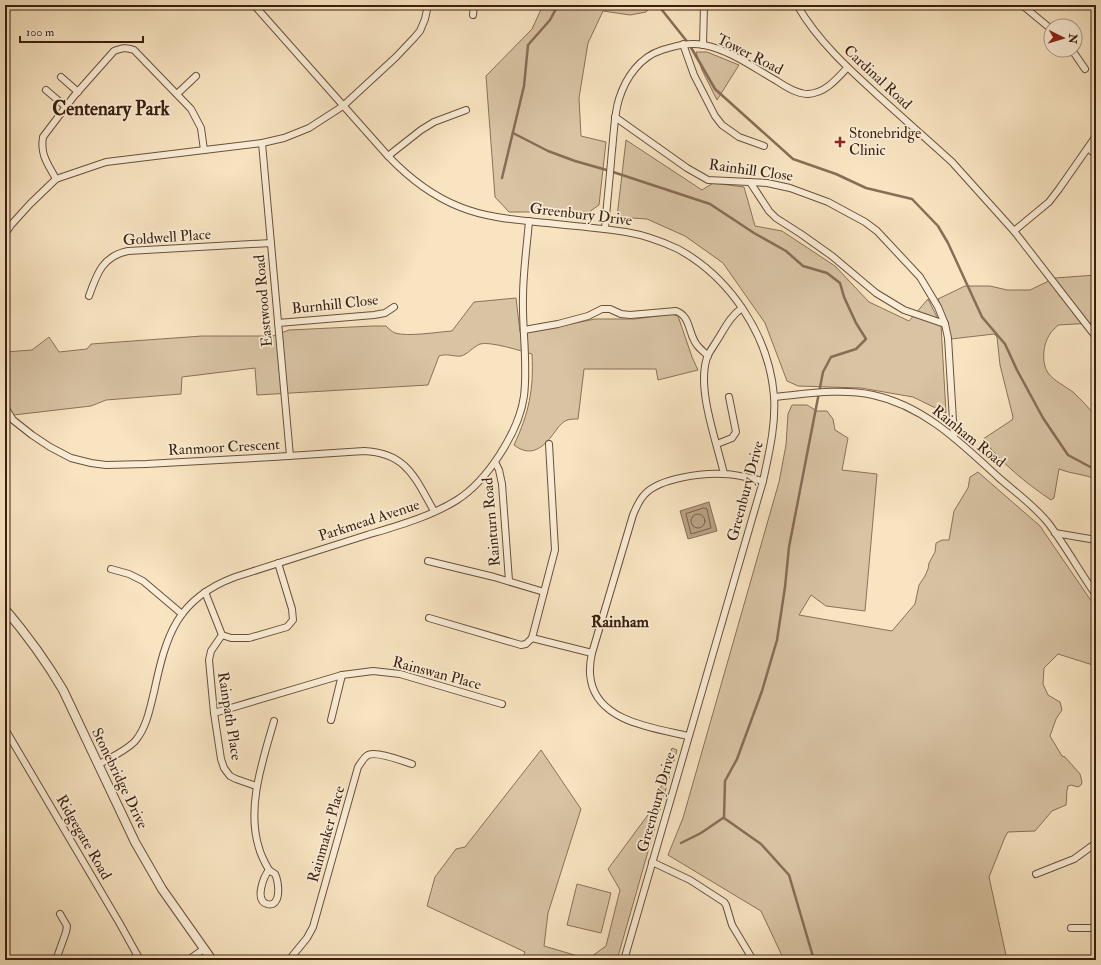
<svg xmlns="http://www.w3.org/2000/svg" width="1101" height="965" viewBox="0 0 1101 965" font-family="'IM FELL Double Pica',serif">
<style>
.green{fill:#d8c3a3;stroke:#8a7158}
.water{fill:#b8a184;stroke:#866d55}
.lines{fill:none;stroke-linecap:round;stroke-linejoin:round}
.shore{stroke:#7a6049;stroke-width:1}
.stream{stroke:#866d55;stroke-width:2.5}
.minor-casing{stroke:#6a503b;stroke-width:8}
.tertiary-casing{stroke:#6a503b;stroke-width:10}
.minor{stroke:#faedd7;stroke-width:6}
.tertiary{stroke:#faedd7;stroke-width:8}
.poi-dot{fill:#8f2418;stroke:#faedd7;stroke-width:1.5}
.labels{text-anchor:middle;stroke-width:3.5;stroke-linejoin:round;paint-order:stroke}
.street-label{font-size:15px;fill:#3b1f0e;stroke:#faedd7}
.poi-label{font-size:15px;fill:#3b1f0e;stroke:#faedd7;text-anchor:start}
.neighbourhood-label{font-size:16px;font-weight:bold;fill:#3b1f0e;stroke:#faedd7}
.district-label{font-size:19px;font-weight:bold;fill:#3b1f0e;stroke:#faedd7}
</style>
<rect width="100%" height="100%" fill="#f8e4c1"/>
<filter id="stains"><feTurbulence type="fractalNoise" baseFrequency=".005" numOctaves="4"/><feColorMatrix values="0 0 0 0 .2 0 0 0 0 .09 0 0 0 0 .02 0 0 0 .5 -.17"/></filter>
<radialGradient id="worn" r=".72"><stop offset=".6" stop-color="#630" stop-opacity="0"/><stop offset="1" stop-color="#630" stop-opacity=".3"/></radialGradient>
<g class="green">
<path d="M543 5H653L646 12 630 15 603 11 588 43 579 98 581 136 606 142 599 205 589 212H509L495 197 486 76 532 29Z"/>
<path d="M696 52H707L739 65 717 100 702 70Z"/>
<path d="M626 140 702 190 713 183 744 187 755 226 782 231 835 266 869 302 909 321 928 299 941 325 946 413 913 397 861 388 798 386 787 381 765 323 723 263 685 236 647 219 617 217Z"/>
<path d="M1096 275V325L1092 323 1058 325C1056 328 1052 330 1050 334 1043 343 1041 363 1048 373 1054 381 1065 386 1073 392 1081 400 1090 408 1096 418V479C1084 474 1071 474 1059 469L1054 498 1051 500C1027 484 1000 462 983 439L1012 420 1013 417 1000 365 997 337 994 334 951 339 948 325 938 299 965 286H990L1007 290H1030L1055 278Z"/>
<path d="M516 298 520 332 561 326 595 319H635L671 314 678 316 692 357 698 370 658 380 656 369H584L578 419C573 419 569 419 565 421 560 424 557 429 554 433 543 448 531 458 514 445 529 413 534 389 532 354 521 351 490 341 480 344 473 347 468 354 461 356 454 357 447 353 439 356L428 385 257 395 255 368 182 377 181 394 106 400 91 406 5 416V352L32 350 49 337 59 352 87 349 91 344 202 336H273L289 330 373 326H386C389 329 391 331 395 333 408 337 437 332 452 331L474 302Z"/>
<path d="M792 405H807L817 411H827L833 419 835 430 848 438 842 470 877 474 865 611 826 606 811 595 799 615 892 631 915 604 919 585 925 576 928 569 929 563 935 552 936 543 942 540H949L954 511 968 488 970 477 978 472 1040 526 1096 608V666L1058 654 1044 668 1043 684 1048 695 1060 702 1062 710 1056 719 1050 736 1062 756 1065 757 1080 774 1082 782 1081 785 1078 787 1071 785 1068 786C1066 792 1067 798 1066 805L1052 811 1035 831 1008 832 1005 837 989 877 1007 960H784L761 911 668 855 683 818 779 482 786 445 788 414Z"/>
<path d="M672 748 677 750 617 960H522L525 952 427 906 435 877 456 849 465 847 541 750 581 809 548 913 544 946 588 959 606 946 620 890 608 869 656 804Z"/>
<path d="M577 884 611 893 601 933 567 925Z"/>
</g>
<path class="water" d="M709 502 717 531 688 539 680 511Z"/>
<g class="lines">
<g class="shore">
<path d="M704 508 707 509 711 528 691 534 686 514Z"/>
<circle cx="698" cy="521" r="7"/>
</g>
<g class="stream">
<path d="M658 5 689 44 715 89 793 159 836 174 866 188 912 199 938 226 948 243 982 317 1005 344 1017 370 1043 418 1068 455 1096 470"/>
<path d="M513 133 548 151 575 161 610 171 710 204 754 233 786 251 803 266 827 273 840 283 844 297 856 323 866 339 856 349 831 357 823 372 789 547 785 587 777 640 762 691 737 759 725 781 724 818 761 844 789 875 814 960"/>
<path d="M502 178 524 86 528 45 550 20 558 5"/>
<path d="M681 843 701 833 723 818"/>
</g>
<defs>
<g id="minor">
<path d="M254 5 388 156C408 177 432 196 460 207 487 218 517 220 547 223 573 226 600 228 626 232 644 235 661 241 678 249 731 278 769 336 774 396 776 425 769 453 763 481L624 960"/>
<path d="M797 5C819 43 851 71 883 100 906 121 929 141 952 162L1014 231 1096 337"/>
<path d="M1022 5 1051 29"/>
<path d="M473 15 474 5"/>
<path d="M683 44 694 75 715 116 722 125 739 137 764 146"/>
<path d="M703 45 704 5"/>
<path d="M1072 50 1085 69"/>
<path d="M61 77 78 92"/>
<path d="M46 90 66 107"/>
<path d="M177 94 196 76"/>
<path d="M615 117 687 168 708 180 767 183 790 188 828 202 865 222 877 231 920 277 938 307 945 324 948 338 954 437"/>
<path d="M262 143 290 456"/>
<path d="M1088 148 1096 155"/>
<path d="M388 156 421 130 434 122 466 110"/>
<path d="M56 179C48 164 40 155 43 137L74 96 114 51C122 48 126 47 134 50L191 109 201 128 204 150"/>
<path d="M750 182 769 211 776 218 801 234 832 256 876 293 904 310 945 324"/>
<path d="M605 229C607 202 610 176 612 150 614 133 614 115 619 99 626 77 640 57 662 50 675 46 689 42 704 45 730 50 754 68 777 81 786 87 797 94 808 94 825 93 836 80 847 68"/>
<path d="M1014 231 1049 202 1059 189 1096 136"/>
<path d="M5 234 11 225 30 204 56 179 106 162 262 143 284 138 309 128 343 106 396 57 414 38 420 31 425 19 428 5"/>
<path d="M89 296C97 273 103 256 128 251L271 243"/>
<path d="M278 323 374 315 385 313 394 307"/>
<path d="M524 330 558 324 588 316 602 309H610L621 314 630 315 676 311C691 316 688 334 697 345 700 349 704 352 708 356"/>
<path d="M774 397C806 394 841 388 873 395 924 406 961 443 998 477 1015 492 1035 506 1049 524 1066 547 1080 572 1096 595"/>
<path d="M5 407 13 420 32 435 50 447 71 458 91 463 106 465 146 464 273 457 364 451C407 453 415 478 434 511"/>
<path d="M717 444 732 438 736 432 729 397"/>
<path d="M495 462 499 470 502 484 509 581"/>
<path d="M724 474C717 442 695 386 708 355 712 348 717 341 721 334 727 324 732 315 742 308"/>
<path d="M1055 533 1096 540"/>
<path d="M428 561 494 577 544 592"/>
<path d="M111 569 129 574 143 581 182 614"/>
<path d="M205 592 222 635 231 638H249L287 627 293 620 292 609 278 563"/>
<path d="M429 618 521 645 526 644 532 638 555 550 549 444"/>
<path d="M222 635 211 651 209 660 214 713 221 759 224 768 230 776 236 779 256 786"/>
<path d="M532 638 592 653"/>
<path d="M214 713 342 675 373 671 400 674 502 704"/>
<path d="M331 720 342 675"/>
<path d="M5 729 120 924 140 960"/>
<path d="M688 736C654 728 599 722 591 681 589 672 590 662 592 653L633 515C636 508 639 500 645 494 660 478 702 473 723 474 736 474 750 478 763 481"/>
<path d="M98 765C109 758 128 750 136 740 147 726 150 708 154 692 166 636 176 599 235 577 278 563 323 549 367 535 397 526 430 517 457 500 487 481 519 432 524 396 528 363 522 330 523 297 523 272 527 246 529 221"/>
<path d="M652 862 690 880 724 902 726 905 732 925 753 960"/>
<path d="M269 870C265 863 261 856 259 848 246 807 263 760 274 721"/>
<path d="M269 870 275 874C279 881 282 908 267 904 254 900 264 876 269 870Z"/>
<path d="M1036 874 1074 859 1096 843"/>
<path d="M1071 928H1096"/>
<path d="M56 960 66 932 67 926 60 914"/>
<path d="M188 960 204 949"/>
<path d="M289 960 307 938 313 927 358 767C361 763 364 757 368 755 378 751 402 761 412 764"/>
</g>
<path id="tertiary" d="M5 609C27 635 46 661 63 690L135 842 162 889 212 960"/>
</defs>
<use href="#minor" class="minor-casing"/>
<use href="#tertiary" class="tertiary-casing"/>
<use href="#minor" class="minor"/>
<use href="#tertiary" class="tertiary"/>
</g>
<path class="poi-dot" d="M838 136h4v4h4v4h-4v4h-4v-4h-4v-4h4z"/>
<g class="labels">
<g class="street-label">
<text transform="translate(750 54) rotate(27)" y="5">Tower Road</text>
<text transform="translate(878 77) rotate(43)" y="5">Cardinal Road</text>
<text transform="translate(751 170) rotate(8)" y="5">Rainhill Close</text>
<text transform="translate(581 214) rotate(7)" y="5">Greenbury Drive</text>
<text transform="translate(167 237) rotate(-4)" y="5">Goldwell Place</text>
<text transform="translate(263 301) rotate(-95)" y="5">Eastwood Road</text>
<text transform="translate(335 304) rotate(-6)" y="5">Burnhill Close</text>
<text transform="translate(969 436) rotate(39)" y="5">Rainham Road</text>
<text transform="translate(224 447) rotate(-3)" y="5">Ranmoor Crescent</text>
<text transform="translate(745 491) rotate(-75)" y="5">Greenbury Drive</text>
<text transform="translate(369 520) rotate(-18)" y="5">Parkmead Avenue</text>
<text transform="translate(491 522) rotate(-95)" y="5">Rainturn Road</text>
<text transform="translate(437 673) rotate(15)" y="5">Rainswan Place</text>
<text transform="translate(230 716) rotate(81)" y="5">Rainpath Place</text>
<text transform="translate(120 778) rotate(64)" y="5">Stonebridge Drive</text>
<text transform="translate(656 802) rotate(-74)" y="5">Greenbury Drive</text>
<text transform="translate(326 834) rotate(-74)" y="5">Rainmaker Place</text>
<text transform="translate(84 837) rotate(60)" y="5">Ridgegate Road</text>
</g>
<g class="poi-label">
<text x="849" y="138">Stonebridge<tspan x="849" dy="17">Clinic</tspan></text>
</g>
<g class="neighbourhood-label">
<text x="620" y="627">Rainham</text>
</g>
<g class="district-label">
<text x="111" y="115">Centenary Park</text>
</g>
</g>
<rect width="1101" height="965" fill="none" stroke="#f8e4c1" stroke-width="20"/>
<rect x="6" y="6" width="1089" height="953" fill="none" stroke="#3b1f0e" stroke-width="2"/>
<rect x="10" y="10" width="1081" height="945" fill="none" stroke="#3b1f0e"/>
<g transform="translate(1063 38) rotate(95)"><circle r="19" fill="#faedd7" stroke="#ae9b87"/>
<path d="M0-3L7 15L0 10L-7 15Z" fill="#8f2418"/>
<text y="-6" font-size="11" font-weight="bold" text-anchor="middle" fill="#3b1f0e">N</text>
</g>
<path d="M20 36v6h123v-6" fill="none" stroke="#3b1f0e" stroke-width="2"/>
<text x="26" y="36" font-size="12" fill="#3b1f0e" stroke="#faedd7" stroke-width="3" paint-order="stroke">100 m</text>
<rect width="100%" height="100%" filter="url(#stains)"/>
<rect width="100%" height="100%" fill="url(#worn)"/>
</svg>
